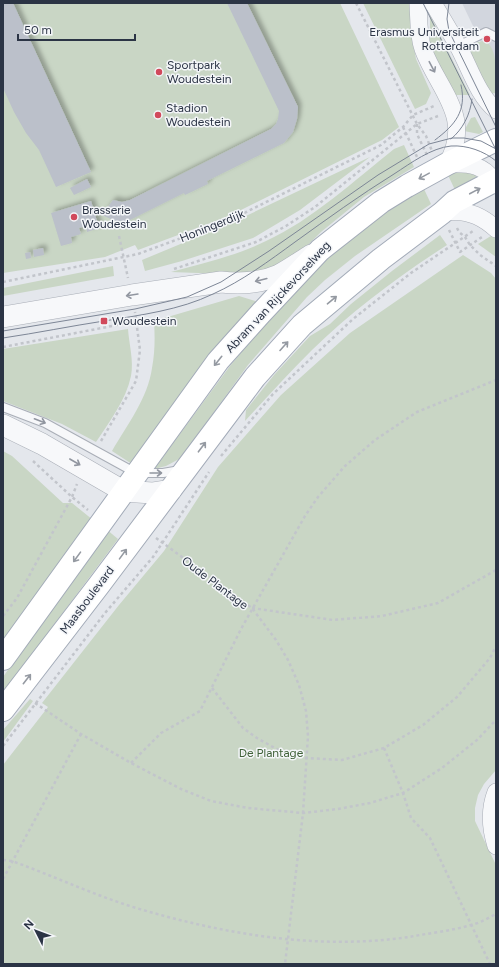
<svg xmlns="http://www.w3.org/2000/svg" width="499" height="967" viewBox="0 0 499 967" font-family="Figtree,sans-serif">
<style>
.built{fill:#d2d6de}
.green{fill:#c9d6c5}
.building{fill:#bbc0ca;filter:url(#shadow)}
.lines{fill:none;stroke-linecap:round;stroke-linejoin:round}
.service-casing{stroke:#a9aeb7;stroke-width:10}
.minor-casing{stroke:#a9aeb7;stroke-width:18}
.tertiary-casing{stroke:#a9aeb7;stroke-width:22}
.primary-casing{stroke:#a3abb8;stroke-width:24}
.path{stroke:#c2c5cb;stroke-width:2.5;stroke-dasharray:3 3;stroke-linecap:butt}
.service{stroke:#f7f8fa;stroke-width:8}
.minor{stroke:#f7f8fa;stroke-width:17}
.tertiary{stroke:#f7f8fa;stroke-width:21}
.primary{stroke:#fff;stroke-width:22}
.tram{stroke:#7d8696;stroke-width:1}
.oneway{stroke:#9196a0}
.oneway2{stroke:#959aa2}
.poi-dot{fill:#d1495b;stroke:#f4f6f9;stroke-width:1.5}
.labels{text-anchor:middle;stroke-width:3;stroke-linejoin:round;paint-order:stroke}
.poi-label{font-size:12px;fill:#2b3445;stroke:#f4f6f9;text-anchor:start}
.street-label{font-size:12px;fill:#2b3445;stroke:#f4f6f9}
.park-label{font-size:12px;fill:#3f6138;stroke:#f4f6f9}
</style>
<defs>
<filter id="shadow"><feDropShadow dx="3.5" dy="-3.5" stdDeviation="2" flood-color="#0004"/></filter>
</defs>
<rect width="100%" height="100%" fill="#e4e7ec"/>
<path class="built" d="M462 3H496V74Z"/>
<g class="green">
<path d="M3 3H340L399 127 382 140 229 216 138 250 135 245 105 257 3 273Z"/>
<path d="M363 3H409L413 42 416 59 431 93 426 104 415 109Z"/>
<path d="M430 15 470 95H452L430 44Z"/>
<path d="M484 41C499 46 496 79 496 93L489 94 466 49 478 42Z"/>
<path d="M475 117 483 132 479 134 464 131 471 118Z"/>
<path d="M404 145 414 167 364 197 321 232 301 252 273 272 226 274 171 272C203 263 236 256 266 241 312 220 355 180 394 149Z"/>
<path d="M370 157 300 210 253 238 182 261 145 271 142 260 231 223Z"/>
<path d="M458 169 476 175V177L455 190 448 175Z"/>
<path d="M424 189 431 204 355 256 325 280 307 297 248 365 181 458 166 466 154 469 230 366 308 272 364 225Z"/>
<path d="M494 234 496 237V257L478 244Z"/>
<path d="M440 235 447 245C399 276 353 310 312 350 289 373 267 397 245 421L246 410 274 375 310 336 330 324 351 304 392 271Z"/>
<path d="M463 255 491 273 496 279V770L484 784 478 795 475 808V821L496 865V964H3V765L48 707 42 703 119 605 164 551 218 467 281 395 350 333Z"/>
<path d="M113 266 114 276 3 296V288Z"/>
<path d="M239 296 258 302 135 466 112 451C127 425 148 398 152 368 155 352 155 337 154 321Z"/>
<path d="M128 329C129 344 134 361 131 376 126 400 109 422 96 442L62 424 3 401V349Z"/>
<path d="M3 451 12 456 63 503H72L93 520 3 645Z"/>
<path d="M106 529 118 539 3 693V677Z"/>
<path d="M30 699 33 701 3 742V730Z"/>
</g>
<g class="building">
<path d="M3 3H13L91 172 56 187 39 150 26 133 14 112 3 88Z"/>
<path d="M227 3H247L298 107 297 119 293 132 284 143 207 181 208 184 185 195 184 193 128 221H115L102 215 113 200 122 202 130 200 271 129 276 124 278 119 279 111Z"/>
<path d="M87 179 91 187 74 195 70 188Z"/>
<path d="M91 201 99 228 87 232 86 226 79 228 81 234 71 237 72 243 61 246 51 213Z"/>
<path d="M43 248 44 255 34 257 33 250Z"/>
<path d="M30 252 31 258 26 259 25 253Z"/>
</g>
<g class="lines">
<defs>
<g id="service">
<path d="M458 46 486 32 496 37"/>
<path d="M3 407 45 423 136 473H163L180 470"/>
</g>
<g id="minor">
<path d="M418 3C419 18 418 35 423 49 438 90 474 117 447 164"/>
<path d="M433 3C441 17 450 31 458 46 469 66 478 96 496 110"/>
<path d="M449 164C470 163 486 165 496 185"/>
<path d="M442 213C463 208 481 215 496 229"/>
<path d="M496 792C489 810 490 827 496 846"/>
</g>
<g id="tertiary">
<path d="M3 317 132 295 221 282C240 284 261 283 279 275 290 269 300 262 311 255"/>
<path d="M3 425 42 444 123 491 152 493 171 490"/>
</g>
<g id="primary">
<path d="M3 659 218 361 261 313 320 250 381 202 407 186 447 164 496 140"/>
<path d="M3 710 99 585 255 377 302 325 381 259 442 213 454 202 496 180"/>
</g>
</defs>
<use href="#service" class="service-casing"/>
<use href="#minor" class="minor-casing"/>
<use href="#tertiary" class="tertiary-casing"/>
<use href="#primary" class="primary-casing"/>
<g class="path">
<path d="M356 3 417 124 426 136 432 151"/>
<path d="M417 124V134L427 155"/>
<path d="M403 127 418 159"/>
<path d="M457 228 459 232 465 237 470 245 480 255 496 266"/>
<path d="M449 230 460 252 482 237"/>
<path d="M119 236 128 278"/>
<path d="M174 269 256 242 286 226 315 207 417 124 438 116"/>
<path d="M3 282 138 254 230 220 381 145 403 127 413 115 434 106"/>
<path d="M3 347 107 327 136 321"/>
<path d="M101 441 136 381 140 350 135 312"/>
<path d="M221 456 273 394 353 319 411 273 473 231"/>
<path d="M33 461 72 497 88 510"/>
<path d="M156 538 252 608 276 640 288 660 299 685 306 711 308 736 303 813 285 964"/>
<path d="M252 608 333 620 382 616 438 603 496 570"/>
<path d="M3 616 17 598 72 497 77 484"/>
<path d="M212 688 243 728 257 738 280 751 306 758 342 760 384 748 423 725 457 697 490 658 496 646"/>
<path d="M35 703 81 734 131 763 181 789 211 801 248 808 303 813 338 809 370 803 403 793 442 768 477 740 496 720"/>
<path d="M3 746 105 613 153 557 209 472"/>
<path d="M384 748 403 793 411 818 430 838 490 964"/>
<path d="M131 763 161 733 200 711 241 629 305 516 318 497 345 466 375 440 417 412 496 380"/>
<path d="M3 860 12 861C56 877 98 897 143 910 229 935 319 950 409 937 429 933 451 931 471 925 480 923 488 918 496 914"/>
<path d="M3 879 81 734"/>
</g>
<use href="#service" class="service"/>
<use href="#minor" class="minor"/>
<use href="#tertiary" class="tertiary"/>
<use href="#primary" class="primary"/>
<g class="tram">
<path d="M423 3 495 148"/>
<path d="M449 3 447 19 449 31 496 127"/>
<path d="M451 139C463 129 470 115 472 99"/>
<path d="M435 140C455 125 467 111 461 85"/>
<path d="M3 331 135 309 187 297 221 282 269 251 378 175 429 144 452 138H464L481 141 496 149"/>
<path d="M3 338C37 333 71 326 104 321 141 315 180 310 213 294 242 281 269 261 295 242 327 219 360 195 394 174 411 163 431 148 451 146 467 145 484 151 496 161"/>
</g>
</g>
<defs><path id="oneway-shaft" d="M-6 0H5M1.5-3L5.5 0L1.5 3" fill="none" stroke-width="1.6" stroke-linecap="round" stroke-linejoin="round"/></defs>
<g class="oneway">
<use href="#oneway-shaft" transform="translate(432 67) rotate(62)"/>
<use href="#oneway-shaft" transform="translate(261 280) rotate(166)"/>
<use href="#oneway-shaft" transform="translate(132 295) rotate(171)"/>
<use href="#oneway-shaft" transform="translate(40 421) rotate(21)"/>
<use href="#oneway-shaft" transform="translate(75 462) rotate(30)"/>
<use href="#oneway-shaft" transform="translate(156 473)"/>
</g>
<g class="oneway2">
<use href="#oneway-shaft" transform="translate(424 176) rotate(151)"/>
<use href="#oneway-shaft" transform="translate(475 191) rotate(-28)"/>
<use href="#oneway-shaft" transform="translate(332 300) rotate(-40)"/>
<use href="#oneway-shaft" transform="translate(284 346) rotate(-48)"/>
<use href="#oneway-shaft" transform="translate(218 361) rotate(129)"/>
<use href="#oneway-shaft" transform="translate(202 447) rotate(-53)"/>
<use href="#oneway-shaft" transform="translate(123 554) rotate(-54)"/>
<use href="#oneway-shaft" transform="translate(77 557) rotate(126)"/>
<use href="#oneway-shaft" transform="translate(27 679) rotate(-52)"/>
</g>
<g class="poi-dot">
<circle cx="487" cy="39" r="4"/>
<circle cx="159" cy="72" r="4"/>
<circle cx="158" cy="115" r="4"/>
<circle cx="74" cy="217" r="4"/>
<rect x="100" y="317" width="8" height="8" rx="2"/>
</g>
<g class="labels">
<g class="poi-label">
<text x="479" y="36" text-anchor="end">Erasmus Universiteit<tspan x="479" dy="14">Rotterdam</tspan></text>
<text x="167" y="69">Sportpark<tspan x="167" dy="14">Woudestein</tspan></text>
<text x="166" y="112">Stadion<tspan x="166" dy="14">Woudestein</tspan></text>
<text x="82" y="214">Brasserie<tspan x="82" dy="14">Woudestein</tspan></text>
<text x="112" y="325">Woudestein</text>
</g>
<g class="street-label">
<text transform="translate(212 226) rotate(-22)" y="4">Honingerdijk</text>
<text transform="translate(278 297) rotate(-47)" y="4">Abram van Rijckevorselweg</text>
<text transform="translate(215 583) rotate(37)" y="4">Oude Plantage</text>
<text transform="translate(87 600) rotate(-53)" y="4">Maasboulevard</text>
</g>
<g class="park-label">
<text x="271" y="757">De Plantage</text>
</g>
</g>
<rect width="499" height="967" fill="none" stroke="#2b3445" stroke-width="8"/>
<g transform="translate(36 931) rotate(312)" stroke="#f4f6f9" stroke-width="3" paint-order="stroke">
<path d="M0-3L7 15L0 10L-7 15Z" fill="#2b3445"/>
<text y="-6" font-size="11" font-weight="bold" text-anchor="middle" fill="#2b3445">N</text>
</g>
<path d="M18 34v6h117v-6" fill="none" stroke="#2b3445" stroke-width="2"/>
<text x="24" y="34" font-size="12" fill="#2b3445" stroke="#f4f6f9" stroke-width="3" paint-order="stroke">50 m</text>
</svg>
